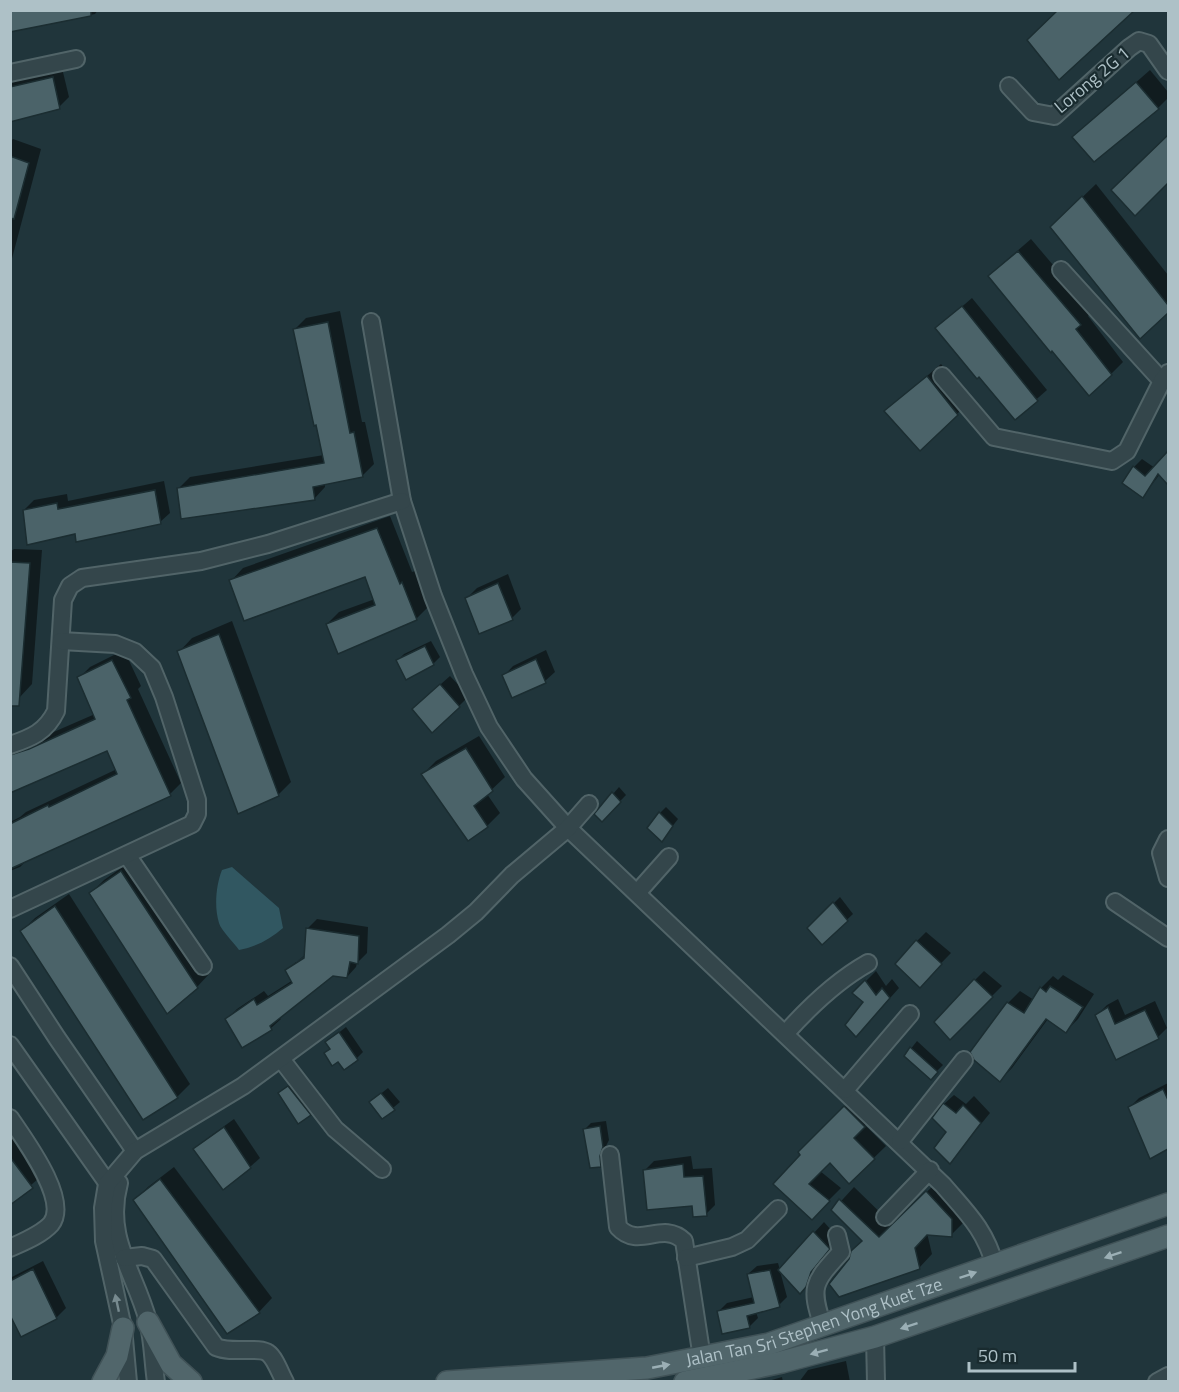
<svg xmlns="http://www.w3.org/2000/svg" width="1179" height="1392" viewBox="0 0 1179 1392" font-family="'Titillium Web',sans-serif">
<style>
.water{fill:#315761}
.shadow{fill:#0007}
.building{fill:#4b6369;stroke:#1b2d31;stroke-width:1.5}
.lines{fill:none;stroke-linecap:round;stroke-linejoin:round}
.minor-casing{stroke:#516468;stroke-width:20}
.major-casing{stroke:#405257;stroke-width:24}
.minor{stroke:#34464b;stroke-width:16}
.major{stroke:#51666b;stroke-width:21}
.oneway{fill:#9bafb5}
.oneway2{fill:#778a8f}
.labels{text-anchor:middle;stroke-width:4.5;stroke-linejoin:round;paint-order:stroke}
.street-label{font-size:18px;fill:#aec1c7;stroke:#192b2f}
</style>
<rect width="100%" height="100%" fill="#20353b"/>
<path class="water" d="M232 867 279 908 283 928C270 939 256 947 239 950 234 943 221 930 219 923 214 907 216 885 222 870Z"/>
<g class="shadow">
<path d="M10 10H98L95 14 10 31Z"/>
<path d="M62 68 69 97 59 107 10 121V80Z"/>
<path d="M1150 70 1168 92V98L1158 108 1074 137Z"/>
<path d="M1168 137V181L1136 214 1126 177Z"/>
<path d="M13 139 41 149 10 266V142Z"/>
<path d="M1096 184 1168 275V311L1140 337 1065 214Z"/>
<path d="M1031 239 1092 311 1088 316 1123 362 1111 374 1002 264Z"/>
<path d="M972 298 1047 390 1015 418 979 375 937 328Z"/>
<path d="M340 311 362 422H365L374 464 362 476 325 483V487L314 499 178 489 190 477 324 455 295 329 306 318Z"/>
<path d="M941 364 970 401 957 414 886 411Z"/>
<path d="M1168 454V477L1166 480 1160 474 1143 496 1134 467 1142 459 1155 468Z"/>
<path d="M164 481 170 513 160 522 77 532 24 510 34 500 67 494 68 501Z"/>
<path d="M390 516 412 572 415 571 429 606 417 618 338 652 327 624 339 612 375 599 366 575 231 581 243 568Z"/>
<path d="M14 549 42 550 32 684 19 698 10 697V552Z"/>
<path d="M508 574 521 609 512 618 467 598 477 588Z"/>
<path d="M232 621 291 782 278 795 179 652 192 638Z"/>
<path d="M431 641 440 657 433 664 398 660 404 654Z"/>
<path d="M124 650 141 686 138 689 181 783 170 794 27 860 20 867 10 871V822L20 817 26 812 117 769 108 749 10 791V751L95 714 79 678 90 667Z"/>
<path d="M546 650 555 672 545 681 504 676 513 666Z"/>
<path d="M450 676 469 696 459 706 423 700Z"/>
<path d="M479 736 505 777 487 794 500 813 487 826 423 774 436 761Z"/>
<path d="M619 787 626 795 602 820 596 814Z"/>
<path d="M666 807 678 819 662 840 660 813Z"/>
<path d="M134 859 210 973 197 987 91 893 104 880Z"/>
<path d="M69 894 190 1084 177 1097 22 931 35 918Z"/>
<path d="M840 897 853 914 822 943 809 928Z"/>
<path d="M317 919 368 927 367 953 357 963 356 967 347 977 333 974 279 1017 281 1019 271 1028 227 1019 237 1009 264 991 268 996 293 980 287 970 296 962V965L311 955 309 953 297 961 305 955 308 928Z"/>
<path d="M926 932 951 953 919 986 917 941Z"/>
<path d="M876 971 886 986 892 979 899 988 866 1025 865 1002 854 993Z"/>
<path d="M984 971 1002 986 950 1038 975 980Z"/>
<path d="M1063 975 1094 994 1078 1019 1066 1031 1048 1019 1012 1068 1000 1080 972 1052 1008 1003 1020 991 1034 1000 1041 988 1053 976 1058 980Z"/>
<path d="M1118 999 1125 1015 1155 1001 1167 1028 1158 1037 1117 1058 1097 1015 1107 1005Z"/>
<path d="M346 1027 363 1052 357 1058 331 1048 327 1042Z"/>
<path d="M917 1041 943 1065 931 1077 906 1055Z"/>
<path d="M295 1081 316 1108 310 1114 280 1093Z"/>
<path d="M1168 1083V1147L1151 1157 1129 1108 1139 1098Z"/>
<path d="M388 1088 400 1102 382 1117 378 1096Z"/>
<path d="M857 1095 876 1114 865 1125 886 1146 849 1182 830 1160 820 1171 841 1188 812 1217 802 1155 800 1152Z"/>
<path d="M954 1095 966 1104 974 1096 990 1113 950 1162 944 1104Z"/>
<path d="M234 1119 260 1158 250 1167 195 1149 205 1140Z"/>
<path d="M606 1121 609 1140 605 1148 606 1159 600 1165 585 1129 591 1123Z"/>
<path d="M10 1126 45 1173 10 1203Z"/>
<path d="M691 1156 693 1169 712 1168 715 1205 706 1214 645 1170 654 1161Z"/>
<path d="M174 1167 272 1298 259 1312 227 1332 135 1200 148 1187Z"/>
<path d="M940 1179 964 1222 951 1235 927 1233 932 1254 919 1268 864 1241 833 1210 854 1187 893 1225Z"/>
<path d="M824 1222 838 1238 820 1261 815 1276 810 1282 800 1292 780 1271 787 1297 779 1305 756 1312 758 1318 750 1326 723 1332 719 1311 727 1303 754 1297 748 1274 757 1266 778 1263 780 1270Z"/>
<path d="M43 1261 66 1308 56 1318 10 1311V1278Z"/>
<path d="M846 1361 850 1382H799L808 1370Z"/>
<path d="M782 1377 783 1382H765Z"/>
</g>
<g class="building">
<path d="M10 10H91V16L10 32Z"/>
<path d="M1058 10H1135L1059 80 1027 40Z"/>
<path d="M53 77 60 109 10 122V87Z"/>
<path d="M1136 82 1159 109 1094 162 1072 137Z"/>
<path d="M1168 135V183L1135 216 1111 190Z"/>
<path d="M10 156 29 163 14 219 10 218Z"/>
<path d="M1082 196 1168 305V313L1140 339 1050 227Z"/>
<path d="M1018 251 1081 325 1076 329 1112 375 1089 396 1052 351 1051 353 988 276Z"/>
<path d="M962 306 1038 401 1015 420 979 377 977 379 935 328Z"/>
<path d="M328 322 350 433 354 432 363 477 313 487 315 500 181 519 177 488 324 463 316 425 314 426 293 329Z"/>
<path d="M927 376 958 415 920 451 884 411Z"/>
<path d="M1168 451V485L1158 474 1143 498 1122 483 1133 466 1145 476Z"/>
<path d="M155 490 161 524 76 542 75 534 27 545 23 510 57 503 58 509Z"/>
<path d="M377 528 400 584 402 582 417 620 338 654 326 624 375 605 365 577 244 621 229 580Z"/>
<path d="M10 562 30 563 19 706H10Z"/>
<path d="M498 583 513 620 479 634 465 598Z"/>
<path d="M219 634 279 796 238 814 177 651Z"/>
<path d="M425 646 434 665 406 680 396 660Z"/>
<path d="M536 659 546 683 512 698 502 675Z"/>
<path d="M112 660 131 698 127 700 171 796 10 869V824L48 805 49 807 117 774 107 751 10 793V755L29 749 95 719 77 677Z"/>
<path d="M440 684 460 707 432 733 412 709Z"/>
<path d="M466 748 493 791 474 806 488 827 468 841 421 774Z"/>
<path d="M612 792 621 802 602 822 594 814Z"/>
<path d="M659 812 673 826 662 842 647 828Z"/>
<path d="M121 871 198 988 167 1014 89 893Z"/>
<path d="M833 902 848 921 822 945 807 928Z"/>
<path d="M55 906 178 1098 143 1120 20 931Z"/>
<path d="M306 928 359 936 358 964 350 962 347 978 333 976 270 1026 272 1030 242 1048 225 1019 254 999 257 1005 292 983 285 970 304 958Z"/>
<path d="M916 940 942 964 920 988 895 964Z"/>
<path d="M974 979 993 997 950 1040 934 1022Z"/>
<path d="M865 980 876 995 882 988 890 998 856 1037 845 1025 863 1002 852 993Z"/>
<path d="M1050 986 1083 1007 1066 1033 1046 1019 1000 1082 974 1060 970 1052 1007 1002 1024 1013 1040 987 1046 992Z"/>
<path d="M1108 1007 1115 1024 1145 1010 1159 1039 1116 1060 1095 1015Z"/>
<path d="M339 1032 358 1060 344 1070 338 1062 332 1066 324 1053 330 1049 325 1042Z"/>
<path d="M910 1047 938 1072 931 1080 904 1056Z"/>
<path d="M288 1086 311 1115 298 1124 278 1093Z"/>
<path d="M1163 1089 1168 1100V1149L1150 1159 1128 1107Z"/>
<path d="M381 1093 395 1110 382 1119 369 1102Z"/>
<path d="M943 1103 956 1113 963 1105 981 1123 950 1164 934 1148 946 1132 932 1118Z"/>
<path d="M844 1106 865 1127 854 1138 875 1159 849 1184 830 1163 809 1184 830 1201 812 1220 773 1184 800 1155 798 1152Z"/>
<path d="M600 1126 603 1147 600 1156 601 1167 590 1168 583 1129Z"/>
<path d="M224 1127 251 1168 223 1190 193 1149Z"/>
<path d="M10 1157 33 1188 10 1205Z"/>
<path d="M683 1164 684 1177 703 1176 707 1216 693 1217 692 1206 647 1210 643 1170Z"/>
<path d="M160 1179 260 1313 227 1334 133 1200Z"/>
<path d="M926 1191 952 1219V1237L927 1235 915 1248 920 1269 839 1297 829 1284 849 1259 851 1251 862 1241 831 1210 839 1199 879 1237Z"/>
<path d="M813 1231 830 1249 811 1272 806 1287 800 1294 778 1270Z"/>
<path d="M33 1269 57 1319 21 1337 10 1315V1281Z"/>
<path d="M770 1270 780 1307 747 1316 750 1328 722 1334 717 1311 754 1303 747 1274Z"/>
</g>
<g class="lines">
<defs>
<g id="minor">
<path d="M10 73 76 59"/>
<path d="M1009 86 1033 112 1054 116 1129 48 1139 41 1149 44 1168 71"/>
<path d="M1061 270 1162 381"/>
<path d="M371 322 402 501 433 596 464 674 489 727 524 779 568 828 943 1185C967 1213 985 1229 995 1266"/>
<path d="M942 376 994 437 1112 461 1127 451 1162 381 1168 373"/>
<path d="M10 745C31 738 46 732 56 711L63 600 70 586 82 578 201 561 268 544 402 501"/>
<path d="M1168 839 1161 853 1168 878"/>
<path d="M127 855 203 966"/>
<path d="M637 893 669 857"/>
<path d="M1115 902 1168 938"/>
<path d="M10 909 192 824 197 814V800L164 697 152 668 135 652 115 644 61 641"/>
<path d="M10 966 57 1038 135 1151"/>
<path d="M785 1034C810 1006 836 981 868 963"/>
<path d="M10 1045 113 1191"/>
<path d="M281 1059 335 1129 382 1169"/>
<path d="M845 1090 910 1014"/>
<path d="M10 1118C24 1139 70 1200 51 1224 41 1235 23 1242 10 1248"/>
<path d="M900 1141 964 1060"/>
<path d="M610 1155 618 1227C639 1250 662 1220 684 1241L702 1358"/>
<path d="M119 1183C104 1238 135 1272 148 1321 153 1340 153 1362 156 1382"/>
<path d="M885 1217 930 1170"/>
<path d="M124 1258 142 1256 153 1259 216 1347C232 1354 259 1346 268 1353 275 1358 280 1373 285 1382"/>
<path d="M686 1258 732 1247 747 1240 778 1209"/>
<path d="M823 1326C809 1286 814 1282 841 1252L837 1235"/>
<path d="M875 1337 876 1382"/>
<path d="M128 1382 123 1328 104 1241 103 1208 107 1184 135 1151 243 1086 448 935 476 912 512 875 568 828 589 804"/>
<path d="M1157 1382 1168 1376"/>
</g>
<g id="major">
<path d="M148 1322 171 1364 191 1382"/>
<path d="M103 1382 117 1356 123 1328"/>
<path id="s1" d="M447 1382 647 1368 769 1344 1168 1204"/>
<path d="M685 1382 782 1362 875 1337 1168 1236"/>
</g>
</defs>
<use href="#minor" class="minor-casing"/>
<use href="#major" class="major-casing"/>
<use href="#minor" class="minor"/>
<use href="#major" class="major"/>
</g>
<defs><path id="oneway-solid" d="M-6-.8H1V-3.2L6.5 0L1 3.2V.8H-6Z" transform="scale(1.5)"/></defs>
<g class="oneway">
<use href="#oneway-solid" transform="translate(1113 1255) rotate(161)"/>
<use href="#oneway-solid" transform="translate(968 1275) rotate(-19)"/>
<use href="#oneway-solid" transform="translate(909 1326) rotate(162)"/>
<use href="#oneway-solid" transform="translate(819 1352) rotate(165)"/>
<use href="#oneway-solid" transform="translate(661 1366) rotate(-11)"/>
</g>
<use class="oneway2" href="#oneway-solid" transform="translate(117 1303) rotate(-102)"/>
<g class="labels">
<g class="street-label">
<text transform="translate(1092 80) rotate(-40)" y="6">Lorong 2G 1</text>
<text dy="6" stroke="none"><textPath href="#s1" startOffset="374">Jalan Tan Sri Stephen Yong Kuet Tze</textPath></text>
</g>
</g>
<rect width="1179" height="1392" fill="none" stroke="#aec1c7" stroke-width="24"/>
<path d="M969 1362v9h106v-9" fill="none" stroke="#aec1c7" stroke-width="3"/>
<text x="978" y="1362" font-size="18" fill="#aec1c7" stroke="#192b2f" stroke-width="4.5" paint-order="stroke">50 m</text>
</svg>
